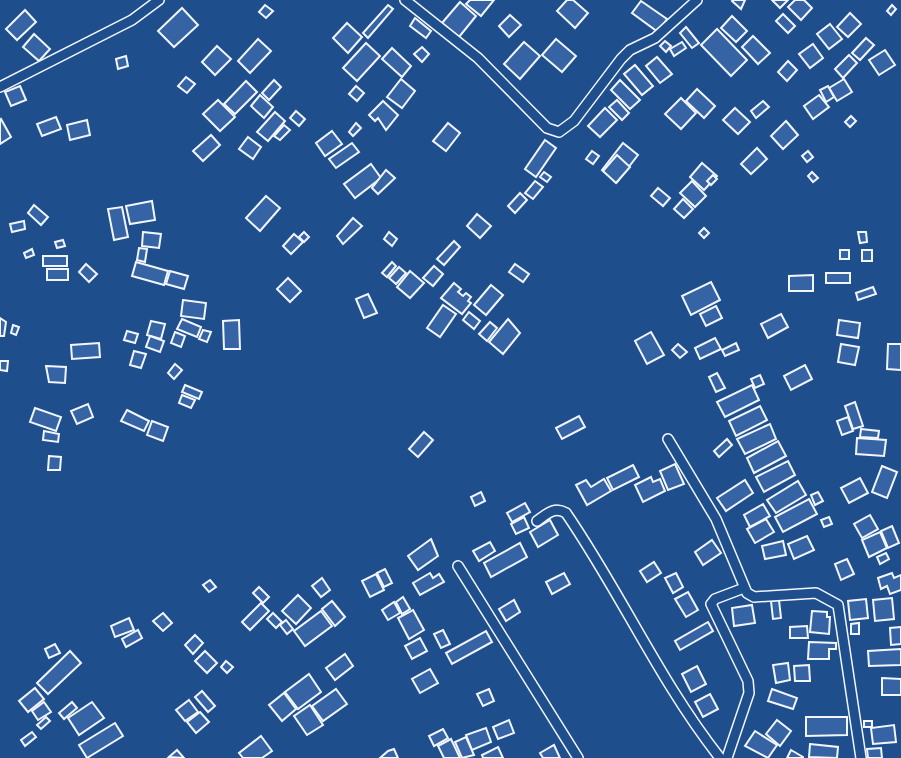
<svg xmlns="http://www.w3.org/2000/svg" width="901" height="758" viewBox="0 0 901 758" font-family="'Nunito Sans',sans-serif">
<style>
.building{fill:#3563a3;stroke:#f2f6ff;stroke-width:2}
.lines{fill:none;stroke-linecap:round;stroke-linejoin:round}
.minor-casing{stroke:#f2f6ff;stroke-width:12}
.minor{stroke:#1f4e8c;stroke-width:9}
</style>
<rect width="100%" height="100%" fill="#1f4e8c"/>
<g class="building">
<path d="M470 0H494L481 16 466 4Z"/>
<path d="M567 0H573L588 13 575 28 557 11Z"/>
<path d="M745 0 741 9 732 1 733 0Z"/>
<path d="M772 0H788L780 8Z"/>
<path d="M795 0H804L812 8 801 20 788 7Z"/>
<path d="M641 1 667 19 658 32 632 13Z"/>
<path d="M460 2 476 16 459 37 442 23Z"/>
<path d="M265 5 273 11 266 18 259 12Z"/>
<path d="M388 5 393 9 368 38 363 33Z"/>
<path d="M892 5 896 9 891 15 887 11Z"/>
<path d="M182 8 198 25 174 47 158 31Z"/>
<path d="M25 10 36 22 17 40 6 29Z"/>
<path d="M850 13 861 24 848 37 837 27Z"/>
<path d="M783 14 795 26 788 33 776 21Z"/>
<path d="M510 15 521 25 509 37 499 26Z"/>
<path d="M732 16 747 31 736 42 721 28Z"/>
<path d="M415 18 431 31 426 38 410 26Z"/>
<path d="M347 23 362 37 348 53 333 38Z"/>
<path d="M830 24 842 39 829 49 817 34Z"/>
<path d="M686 27 699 43 692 48 680 33Z"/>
<path d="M717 29 747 60 731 76 701 45Z"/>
<path d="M34 34 50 49 39 61 23 47Z"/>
<path d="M753 36 770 53 758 64 742 47Z"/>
<path d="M866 38 874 45 860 60 852 53Z"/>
<path d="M258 39 271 51 250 73 238 61Z"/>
<path d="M556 39 576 56 562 72 542 55Z"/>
<path d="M665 41 671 46 666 52 660 46Z"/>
<path d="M524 42 540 56 520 79 504 64Z"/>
<path d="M682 42 686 48 674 56 670 49Z"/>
<path d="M366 43 380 56 357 81 343 68Z"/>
<path d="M813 44 823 58 810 68 799 54Z"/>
<path d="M217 46 231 59 215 75 202 62Z"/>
<path d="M422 47 429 54 422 62 414 54Z"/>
<path d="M392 48 411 66 402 77 382 59Z"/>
<path d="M885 50 895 65 879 75 869 60Z"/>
<path d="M849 55 857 63 843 78 835 69Z"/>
<path d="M126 56 128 66 118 69 116 59Z"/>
<path d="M657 57 672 74 660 83 646 66Z"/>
<path d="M788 61 797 70 787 81 778 72Z"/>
<path d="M635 65 653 86 642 95 624 74Z"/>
<path d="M186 77 195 84 187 93 178 86Z"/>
<path d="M401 79 415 91 402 108 387 97Z"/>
<path d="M844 79 852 92 837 101 829 88Z"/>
<path d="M274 80 281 87 269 100 262 93Z"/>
<path d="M620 80 640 100 630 109 611 90Z"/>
<path d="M246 81 257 92 235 114 224 104Z"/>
<path d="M20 86 26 100 11 106 5 92Z"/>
<path d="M356 86 364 93 357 101 349 94Z"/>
<path d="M828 86 834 97 826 102 820 90Z"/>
<path d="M697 89 715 106 704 118 686 101Z"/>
<path d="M260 95 273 107 264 118 251 106Z"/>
<path d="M819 95 829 107 813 119 804 106Z"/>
<path d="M681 98 696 113 681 129 665 114Z"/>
<path d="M218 100 235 117 220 131 203 114Z"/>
<path d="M617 100 629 113 622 120 609 107Z"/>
<path d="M383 101 398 115 386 130 378 118 375 121 369 115Z"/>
<path d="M763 101 769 107 756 118 751 111Z"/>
<path d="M605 108 617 120 600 137 588 126Z"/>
<path d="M735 108 750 122 738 134 723 120Z"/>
<path d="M296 111 305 119 299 126 290 118Z"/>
<path d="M275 112 285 121 268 141 257 132Z"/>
<path d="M851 116 856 121 850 127 845 122Z"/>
<path d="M56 117 61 129 42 136 37 124Z"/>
<path d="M1 119 11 137 0 144V120Z"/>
<path d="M87 120 90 135 70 140 67 125Z"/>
<path d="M786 121 798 135 783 149 771 136Z"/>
<path d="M356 123 361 128 353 136 349 132Z"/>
<path d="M448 123 460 133 446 151 433 141Z"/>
<path d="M284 125 290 130 280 140 274 136Z"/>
<path d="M332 131 342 144 325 156 316 143Z"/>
<path d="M211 135 220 145 203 161 193 151Z"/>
<path d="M248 137 261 147 253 159 239 149Z"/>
<path d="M545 140 556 148 536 177 525 169Z"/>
<path d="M352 143 359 152 336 168 329 159Z"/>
<path d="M623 143 638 155 617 182 602 170Z"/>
<path d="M757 148 767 159 751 174 741 164Z"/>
<path d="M592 151 599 156 593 164 586 159Z"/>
<path d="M808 151 813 157 807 162 802 156Z"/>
<path d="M617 155 630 167 616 183 603 171Z"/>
<path d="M702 163 717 176 704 190 690 177Z"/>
<path d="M371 164 381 178 355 198 344 184Z"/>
<path d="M386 170 395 178 378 194 372 188Z"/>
<path d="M544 172 551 177 547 182 540 177Z"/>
<path d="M812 172 818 178 813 182 808 176Z"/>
<path d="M713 175 717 179 711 185 707 181Z"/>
<path d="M535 181 543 187 533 199 525 193Z"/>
<path d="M692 181 706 196 695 207 680 193Z"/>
<path d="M658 188 670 198 663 206 651 196Z"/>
<path d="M520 193 527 200 515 213 508 206Z"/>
<path d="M266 196 280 208 260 231 246 218Z"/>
<path d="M683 199 693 209 684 218 674 209Z"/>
<path d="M152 201 155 220 130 224 126 206Z"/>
<path d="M34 205 48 217 41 225 28 213Z"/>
<path d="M122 207 128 237 114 240 108 209Z"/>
<path d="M477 214 491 226 480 238 467 226Z"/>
<path d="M353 218 362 226 343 244 337 236Z"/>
<path d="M24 221 25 229 12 232 10 224Z"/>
<path d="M704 228 709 233 704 238 699 233Z"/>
<path d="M143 232 161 234 159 248 142 246Z"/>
<path d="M304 232 309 237 304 242 299 237Z"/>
<path d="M389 232 397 239 392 246 384 239Z"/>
<path d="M858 232H866L867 242 860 243Z"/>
<path d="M294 234 303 242 291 254 283 246Z"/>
<path d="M63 240 65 246 57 248 55 242Z"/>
<path d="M454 241 460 247 444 265 437 259Z"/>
<path d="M139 248 147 249 145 262 137 260Z"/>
<path d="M32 249 34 255 26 258 24 253Z"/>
<rect x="840" y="250" width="9" height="9"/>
<rect x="862" y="250" width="10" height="11"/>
<rect x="43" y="256" width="24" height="10"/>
<path d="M136 262 168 271 164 285 132 276Z"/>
<path d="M392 262 396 266 387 277 382 273Z"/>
<path d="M86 264 97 274 89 282 79 272Z"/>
<path d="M515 264 529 274 523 282 509 272Z"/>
<path d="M434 266 443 274 433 286 423 278Z"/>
<path d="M399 267 406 273 396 284 389 278Z"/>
<rect x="47" y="269" width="21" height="11"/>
<path d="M170 271 188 276 184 289 166 284Z"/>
<path d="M410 271 424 283 410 298 397 287Z"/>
<rect x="826" y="273" width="24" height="10"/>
<path d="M813 275V291H789V276Z"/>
<path d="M288 278 301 291 290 302 277 289Z"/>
<path d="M711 282 720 300 691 315 682 296Z"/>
<path d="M454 283 461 289 458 292 463 296 466 293 471 297 468 301 471 303 462 314 441 298Z"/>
<path d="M491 285 503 295 486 315 474 305Z"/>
<path d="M873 287 876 294 858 300 856 293Z"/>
<path d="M368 294 377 313 364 318 356 299Z"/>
<path d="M183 300 206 303 204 319 181 316Z"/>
<path d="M443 305 456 314 440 337 427 328Z"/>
<path d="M716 306 722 318 706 326 700 314Z"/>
<path d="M469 312 480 321 474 329 463 320Z"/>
<path d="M781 314 788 327 768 338 761 324Z"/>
<path d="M0 318 6 322 4 336H0Z"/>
<path d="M182 319 201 327 197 337 177 329Z"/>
<path d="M508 319 520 333 503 354 489 342Z"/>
<path d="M239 320 240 349H224L223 321Z"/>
<path d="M839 320 860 323 858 338 837 335Z"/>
<path d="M151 321 165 324 161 339 147 335Z"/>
<path d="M490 322 497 328 487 341 479 334Z"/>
<path d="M13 325 19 327 16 335 11 333Z"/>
<path d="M203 330 211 332 207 342 199 339Z"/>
<path d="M127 331 138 334 135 343 124 340Z"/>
<path d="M175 332 185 336 181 347 171 343Z"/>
<path d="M651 332 664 355 647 364 635 341Z"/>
<path d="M150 336 164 341 160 352 146 347Z"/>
<path d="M715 338 721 349 700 359 695 348Z"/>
<path d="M99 343 100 357 72 359 71 345Z"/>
<path d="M736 343 739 350 725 356 722 350Z"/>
<path d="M678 344 687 352 680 358 672 350Z"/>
<path d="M841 344 859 347 855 365 838 362Z"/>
<path d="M888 344H901V370L887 369Z"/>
<path d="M134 351 146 354 141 368 130 365Z"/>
<path d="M0 361H8L7 371 0 370Z"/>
<path d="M175 364 182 370 174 379 168 373Z"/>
<path d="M805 365 812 379 791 390 784 376Z"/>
<path d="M46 366 66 367 65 383 49 382Z"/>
<path d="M717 373 725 388 716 392 709 377Z"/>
<path d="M760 375 764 384 755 388 751 379Z"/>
<path d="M185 385 202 392 199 399 182 392Z"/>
<path d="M752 385 759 400 725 417 717 402Z"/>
<path d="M182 395 195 400 191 408 179 403Z"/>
<path d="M855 402 863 426 853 429 845 406Z"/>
<path d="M88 404 93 417 77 424 71 411Z"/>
<path d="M760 406 767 420 736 436 729 421Z"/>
<path d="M35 408 61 417 56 431 30 422Z"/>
<path d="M127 410 149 421 144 431 121 421Z"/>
<path d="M579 416 585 427 562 439 556 428Z"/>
<path d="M848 417 853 431 842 435 837 421Z"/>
<path d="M152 421 168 427 163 441 147 435Z"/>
<path d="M770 424 776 439 745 454 737 439Z"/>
<path d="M861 429 879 431 878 438 860 437Z"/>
<path d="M44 431 59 434 58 442 43 440Z"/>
<path d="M424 432 433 440 418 457 409 449Z"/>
<path d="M857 438 886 440 884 456 856 454Z"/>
<path d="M727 439 732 445 719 457 714 451Z"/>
<path d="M778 441 786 456 754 473 747 458Z"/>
<path d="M49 456 61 457 60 470H48Z"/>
<path d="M788 461 795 475 764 492 756 477Z"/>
<path d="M675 464 684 484 668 490 660 471Z"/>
<path d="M633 465 639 477 613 490 607 478Z"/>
<path d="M882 466 897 472 887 498 872 492Z"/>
<path d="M651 477 653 482 660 479 665 491 643 502 635 485Z"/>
<path d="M860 478 868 493 849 503 841 488Z"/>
<path d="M604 479 611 491 587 505 576 485 586 480 591 487Z"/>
<path d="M745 480 753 493 726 511 717 498Z"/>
<path d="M798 481 806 495 776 513 767 500Z"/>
<path d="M481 492 485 501 475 506 471 497Z"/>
<path d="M818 492 823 501 815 505 811 495Z"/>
<path d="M809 499 817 514 783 532 775 517Z"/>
<path d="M525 503 530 512 512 522 507 513Z"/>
<path d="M763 504 770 516 750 527 744 515Z"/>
<path d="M870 515 878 529 862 538 854 524Z"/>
<path d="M524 517 529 528 516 534 511 524Z"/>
<path d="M829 517 832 524 824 527 821 520Z"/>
<path d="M766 519 774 532 755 543 747 529Z"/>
<path d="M550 520 558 535 538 547 530 532Z"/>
<path d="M892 526 899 543 888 548 881 531Z"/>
<path d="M880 532 887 548 869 557 862 540Z"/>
<path d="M807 536 814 550 794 559 788 544Z"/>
<path d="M431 539 438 556 418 570 408 556Z"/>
<path d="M712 540 721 553 703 565 695 552Z"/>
<path d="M783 541 786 555 765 559 762 546Z"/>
<path d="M490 542 495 551 479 561 473 551Z"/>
<path d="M520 543 527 557 491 577 484 563Z"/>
<path d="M886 553 889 559 880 564 877 557Z"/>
<path d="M847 559 854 574 841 580 835 564Z"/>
<path d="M654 562 661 573 647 582 640 571Z"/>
<path d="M385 569 392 583 384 587 377 573Z"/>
<path d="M430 573 433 578 439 574 444 582 420 595 413 583Z"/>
<path d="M564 573 570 584 552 594 546 582Z"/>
<path d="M676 573 683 587 673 593 665 578Z"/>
<path d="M892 573 894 578 901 575V590L890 594 887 586 881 589 878 578Z"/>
<path d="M376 574 384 590 370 597 362 581Z"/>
<path d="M322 578 330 590 321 597 312 586Z"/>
<path d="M210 580 216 587 209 592 203 585Z"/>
<path d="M259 587 269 597 263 603 253 593Z"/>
<path d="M688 592 698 610 686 617 675 599Z"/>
<path d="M298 595 311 608 296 624 282 611Z"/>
<path d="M403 597 410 609 402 614 396 602Z"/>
<path d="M892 598 894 619 875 621 873 600Z"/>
<path d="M866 599 868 618 850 620 848 601Z"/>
<path d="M514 600 520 612 506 621 499 609Z"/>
<path d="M779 600 781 618 773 619 771 601Z"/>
<path d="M332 601 345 617 335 626 322 609Z"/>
<path d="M394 602 400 613 388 620 382 610Z"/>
<path d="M261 603 269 611 250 630 242 622Z"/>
<path d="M752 605 755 623 734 626 732 608Z"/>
<path d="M413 610 424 630 409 639 398 618Z"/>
<path d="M321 611 332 626 305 646 294 631Z"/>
<path d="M812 611 827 612V617H830L829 634 810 632Z"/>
<path d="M163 613 172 623 163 631 153 621Z"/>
<path d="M273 613 282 622 276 628 267 619Z"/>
<path d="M129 618 134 630 115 637 111 626Z"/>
<path d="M286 620 293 629 287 634 280 625Z"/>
<path d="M708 622 713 631 680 650 675 641Z"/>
<path d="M859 623V634H851V624Z"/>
<path d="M807 626 808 638H790V627Z"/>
<path d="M901 627V644L891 645 890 628Z"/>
<path d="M138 630 142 638 126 647 122 639Z"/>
<path d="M443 630 450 644 441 648 434 634Z"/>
<path d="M486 631 492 642 452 664 446 653Z"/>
<path d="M195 635 203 643 193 654 185 645Z"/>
<path d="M420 638 427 651 412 659 405 646Z"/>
<path d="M809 642 836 643V649H829V659H808Z"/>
<path d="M55 644 60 653 49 658 45 649Z"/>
<path d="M901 649V665L869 666 868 651Z"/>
<path d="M70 651 81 663 48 694 37 683Z"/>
<path d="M205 651 217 663 207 673 195 661Z"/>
<path d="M345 654 353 666 335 680 326 668Z"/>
<path d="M226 661 233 667 227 673 221 667Z"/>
<path d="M788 663 790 680 776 683 773 665Z"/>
<path d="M809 665 810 681H795L794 666Z"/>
<path d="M697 666 706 684 691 692 682 674Z"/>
<path d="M430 669 438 683 420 693 412 679Z"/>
<path d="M309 674 321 692 298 709 285 692Z"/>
<path d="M882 678 901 679V695H882Z"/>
<path d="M35 688 44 699 28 712 19 701Z"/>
<path d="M336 689 347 704 323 721 312 706Z"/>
<path d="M489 689 494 701 483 706 477 694Z"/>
<path d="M772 689 797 698 793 709 768 701Z"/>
<path d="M202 691 215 706 208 712 195 697Z"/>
<path d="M284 693 296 709 282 721 269 705Z"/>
<path d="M710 694 718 709 703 717 695 702Z"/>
<path d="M189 700 198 712 185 721 176 710Z"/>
<path d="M44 702 51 712 38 720 32 711Z"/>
<path d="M72 702 77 708 64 719 59 713Z"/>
<path d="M92 702 104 718 79 735 68 718Z"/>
<path d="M310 705 323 725 307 735 294 716Z"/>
<path d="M200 712 209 722 196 733 187 722Z"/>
<path d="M46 717 50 721 41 729 37 725Z"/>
<path d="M806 717H847V735L806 736Z"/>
<path d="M509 720 514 733 498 739 493 727Z"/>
<path d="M777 720 791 731 780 746 766 734Z"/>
<rect x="864" y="721" width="8" height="6"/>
<path d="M115 723 123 736 87 758 79 745Z"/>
<path d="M894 725 896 742 873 744 871 728Z"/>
<path d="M486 728 491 742 472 750 466 735Z"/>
<path d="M443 729 448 738 434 746 429 736Z"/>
<path d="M755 731 777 745 768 758 745 746Z"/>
<path d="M32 732 36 737 25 746 21 740Z"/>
<path d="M261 736 272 751 262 758H243L239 753Z"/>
<path d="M466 737 474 755 462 758 455 742Z"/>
<path d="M451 739 460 758H444L438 746Z"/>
<path d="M810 744 838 747 837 758 809 757Z"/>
<path d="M554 745 560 758H543L540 753Z"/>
<path d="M498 747 503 758H483L482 755Z"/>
<path d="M881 748 882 758H868L867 749Z"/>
<path d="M394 749 398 758H380L388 751Z"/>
<path d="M177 750 184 758 169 757Z"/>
<path d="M791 750 803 757V758H787Z"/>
</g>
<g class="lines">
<defs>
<g id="minor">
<path d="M405 0 478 58 547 128 559 132 574 121 621 59 630 50 655 38 697 0"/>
<path d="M0 87 132 20 159 0"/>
<path d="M668 439 716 519 747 593 754 597 816 593 838 605 861 758"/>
<path d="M537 521C547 514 554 506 566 513 621 593 660 682 720 758"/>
<path d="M458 566 578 758"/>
<path d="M727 758 749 693 748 681 711 604 715 599 744 588"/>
</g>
</defs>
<use href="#minor" class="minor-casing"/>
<use href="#minor" class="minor"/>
</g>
</svg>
